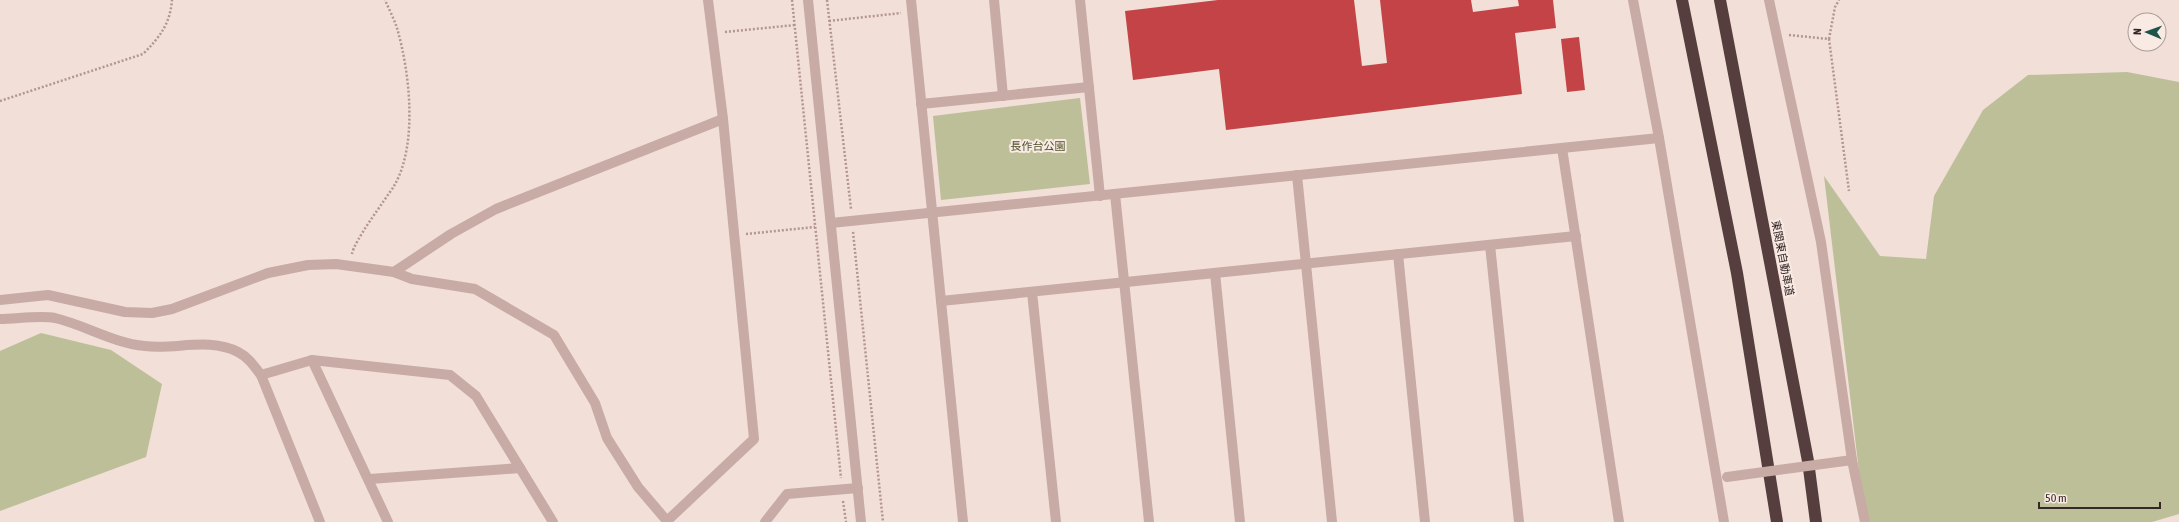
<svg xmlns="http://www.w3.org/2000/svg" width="2179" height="522" viewBox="0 0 2179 522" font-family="'Asap Condensed','Noto Sans JP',sans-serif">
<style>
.green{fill:#bdbf99}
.building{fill:#c44346}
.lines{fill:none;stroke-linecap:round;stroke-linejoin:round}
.path{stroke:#b4958f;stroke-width:2.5;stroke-dasharray:2 2;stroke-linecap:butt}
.minor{stroke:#c8aba5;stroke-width:10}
.highway{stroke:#553e3d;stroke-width:12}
.minor-bridge{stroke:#c8aba5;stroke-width:10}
.labels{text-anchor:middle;stroke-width:4;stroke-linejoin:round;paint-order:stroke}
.park-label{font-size:11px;fill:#4e522a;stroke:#f9eae4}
.street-label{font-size:11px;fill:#342726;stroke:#f9eae4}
</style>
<rect width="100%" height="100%" fill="#f1dfd8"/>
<g class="green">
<path d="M2127 72 2179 82V514L2152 522H1865L1824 176 1880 256 1926 259 1934 196 1983 110 2028 75Z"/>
<path d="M1080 98 1090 184 941 200 933 116Z"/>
<path d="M41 333 111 350 162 384 146 457 0 511V351Z"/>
</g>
<g class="building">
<path d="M1218 0H1354L1362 66 1387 63 1380 0H1471L1473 12 1519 6 1518 0H1553L1556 28 1515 33 1522 94 1226 130 1219 69 1133 80 1125 11Z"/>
<path d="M1579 37 1585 90 1567 92 1561 39Z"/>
</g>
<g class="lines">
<g class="path">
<path d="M792 0 841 478"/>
<path d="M827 0 851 209"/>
<path d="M829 21 901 13"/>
<path d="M725 32 795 25"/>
<path d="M1789 35 1829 39 1849 191"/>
<path d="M1829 39 1835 7 1839 0"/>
<path d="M0 101 143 54C160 37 170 24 172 0"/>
<path d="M853 232 883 522"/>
<path d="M746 234 815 227"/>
<path d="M352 254C354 241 385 200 394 186 418 145 410 73 397 28 394 19 389 9 385 0"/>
<path d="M843 501 846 522"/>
</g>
<g class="minor">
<path d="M808 0 861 522"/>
<path d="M911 0 963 522"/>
<path d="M994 0 1003 96"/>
<path d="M1080 0 1100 196"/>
<path d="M1633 0 1659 138 1724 522"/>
<path d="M1769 0 1821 242 1852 460 1865 522"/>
<path d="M921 104 1089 87"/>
<path d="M1562 148 1619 522"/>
<path d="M1297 175 1332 522"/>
<path d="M1115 194 1149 522"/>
<path d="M831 223 1659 138"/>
<path d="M1490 245 1519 522"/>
<path d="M1398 254 1425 522"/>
<path d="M394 272 451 234 496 209 723 119"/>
<path d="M1215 273 1240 522"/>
<path d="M1032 292 1056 522"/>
<path d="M0 300 48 295 125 312 152 313 172 309 268 273 308 265 336 264 394 272 412 279 475 289 554 335 595 403 607 438 638 487 667 521 754 439 723 119 708 0"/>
<path d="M941 301 1576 236"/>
<path d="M0 319C16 319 40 315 55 318 85 325 113 343 145 346 175 350 209 337 238 352 248 357 254 366 261 375L320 522"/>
<path d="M312 360 388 522"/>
<path d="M261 375 312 360 450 375 476 396 553 522"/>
<path d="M370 479 520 468"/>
<path d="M765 522 787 494 858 488"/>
</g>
<g class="highway">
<path d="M1682 0 1737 273 1777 522"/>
<path d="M1720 0 1808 461 1816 522"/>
</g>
<path class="minor-bridge" d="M1727 477 1852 460"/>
</g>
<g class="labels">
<g class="park-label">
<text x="1038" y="150">長作台公園</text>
</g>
<g class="street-label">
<text transform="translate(1783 258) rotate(79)" y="4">東関東自動車道</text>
</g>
</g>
<g transform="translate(2147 32) rotate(272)"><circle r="19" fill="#f9eae4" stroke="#aa9c98"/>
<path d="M0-3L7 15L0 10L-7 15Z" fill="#1c5449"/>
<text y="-6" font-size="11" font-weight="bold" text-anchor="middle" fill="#342726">N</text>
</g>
<path d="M2039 502v6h121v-6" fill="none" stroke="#342726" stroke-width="2"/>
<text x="2045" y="502" font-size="12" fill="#342726" stroke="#f9eae4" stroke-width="3" paint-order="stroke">50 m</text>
</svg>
